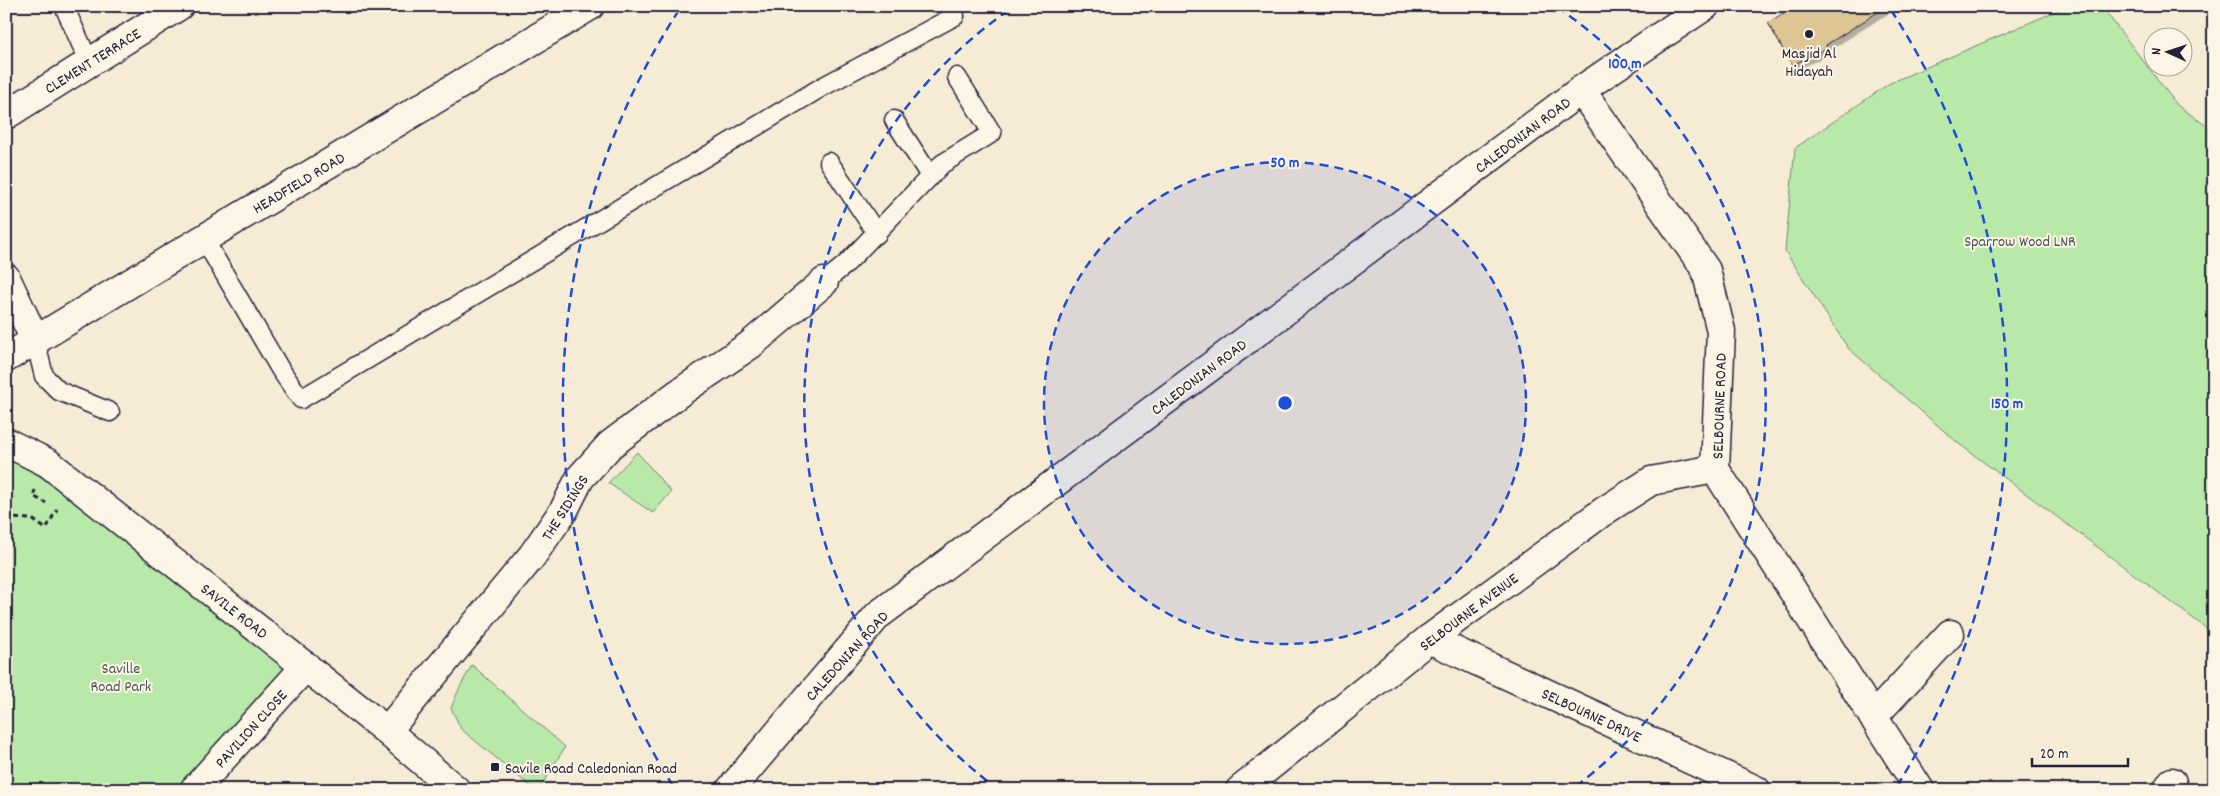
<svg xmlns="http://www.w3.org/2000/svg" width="2220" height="796" viewBox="0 0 2220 796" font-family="Dekko,sans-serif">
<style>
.green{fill:#b9e9a9;stroke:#6e8672}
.building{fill:#dec594;stroke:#22223b;filter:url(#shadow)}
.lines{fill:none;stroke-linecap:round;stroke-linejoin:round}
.service-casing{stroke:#22223b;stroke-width:21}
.minor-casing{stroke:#22223b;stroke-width:31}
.tertiary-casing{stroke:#22223b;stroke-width:31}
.secondary-casing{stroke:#22223b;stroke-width:31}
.path{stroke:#22223b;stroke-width:3;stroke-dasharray:5 4;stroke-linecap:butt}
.service{stroke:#fcf5e5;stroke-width:18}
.minor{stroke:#fcf5e5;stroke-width:28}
.tertiary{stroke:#fcf5e5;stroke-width:28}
.secondary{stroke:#fcf5e5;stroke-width:28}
.ring{fill:none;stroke:#1d4ed8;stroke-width:2.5;stroke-dasharray:9 6}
.poi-dot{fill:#22223b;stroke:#fcf5e5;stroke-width:2}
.labels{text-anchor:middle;stroke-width:4;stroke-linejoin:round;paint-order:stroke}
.poi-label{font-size:16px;fill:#22223b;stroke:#fcf5e5}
.street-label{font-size:16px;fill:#22223b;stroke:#fcf5e5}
.park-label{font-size:16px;fill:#485456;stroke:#fcf5e5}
.centre{fill:#1d4ed8;stroke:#fcf5e5;stroke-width:2.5}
.ring-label{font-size:15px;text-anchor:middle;font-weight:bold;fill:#1d4ed8;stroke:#fcf5e5;stroke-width:4;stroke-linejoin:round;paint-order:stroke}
</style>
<defs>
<filter id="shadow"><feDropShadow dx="3" dy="5.5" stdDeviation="0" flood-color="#0004"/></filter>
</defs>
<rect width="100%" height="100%" fill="#f6ebd5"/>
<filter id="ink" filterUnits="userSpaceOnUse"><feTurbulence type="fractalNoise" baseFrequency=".02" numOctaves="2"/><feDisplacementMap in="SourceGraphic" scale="10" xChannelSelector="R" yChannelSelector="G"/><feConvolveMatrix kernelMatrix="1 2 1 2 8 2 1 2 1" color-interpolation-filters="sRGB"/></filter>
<g filter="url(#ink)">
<g class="green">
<path d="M2068 6H2101L2178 106 2214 131V634L1958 443 1848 348 1785 251 1795 148 1890 83Z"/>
<path d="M637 452 671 492 653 513 608 483Z"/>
<path d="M6 457 52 483 296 664 180 790H6Z"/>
<path d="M472 665 565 747 539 790H535L461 729 451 708 460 687Z"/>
</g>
<path class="building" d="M1794 6H1890L1878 12 1826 45 1827 48 1792 65 1768 23Z"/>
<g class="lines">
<defs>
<g id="service">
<path d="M64 6 89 62"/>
<path d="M894 120 930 176"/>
<path d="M829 162 877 234"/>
<path d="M204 239 280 369 301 399 822 87 955 16"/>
<path d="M824 282 845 265 942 164 992 133 957 77"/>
<path d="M35 340 44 376 59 391 110 412"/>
</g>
<g id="minor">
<path d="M1581 90 1706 270 1721 331 1715 469 1920 790"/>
<path d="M6 115 179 6"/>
<path d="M6 278 35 340"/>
<path d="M1429 639 1756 790"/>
<path d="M1873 717 1950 634"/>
<path d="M387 731 532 556 564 510 580 478 610 445 679 393 750 345 824 282"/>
<path d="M194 790 306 666"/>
<path d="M730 790 878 615 1581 90 1705 6"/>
<path d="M1240 790 1429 639 1604 511 1651 481 1715 469"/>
<path d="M2167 790 2172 782"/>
</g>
<path id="tertiary" d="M6 358 590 6"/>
<path id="secondary" d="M6 442 48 463 387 731 456 790"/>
</defs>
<use href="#service" class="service-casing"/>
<use href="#minor" class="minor-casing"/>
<use href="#tertiary" class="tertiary-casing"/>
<use href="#secondary" class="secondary-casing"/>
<g class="path">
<path d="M35 490 33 496 46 503"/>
<path d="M6 518 32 519 46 529 57 509"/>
</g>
<use href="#service" class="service"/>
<use href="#minor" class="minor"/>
<use href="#tertiary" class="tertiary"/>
<use href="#secondary" class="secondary"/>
</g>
</g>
<circle cx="1285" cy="403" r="241" fill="#1d4ed8" fill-opacity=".12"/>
<g class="ring">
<circle cx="1285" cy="403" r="241"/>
<path d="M999 790A481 481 0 0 1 1013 7M1557 7A481 481 0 0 1 1571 790"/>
<path d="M673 786A722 722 0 0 1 679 10M1891 10A722 722 0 0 1 1897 786"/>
</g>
<g class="poi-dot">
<circle cx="1809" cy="34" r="5"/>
<rect x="490" y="762" width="10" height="10" rx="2.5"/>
</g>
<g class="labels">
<g class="poi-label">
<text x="1809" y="58">Masjid Al<tspan x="1809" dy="18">Hidayah</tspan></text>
<text x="505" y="773" text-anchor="start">Savile Road Caledonian Road</text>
</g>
<g class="street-label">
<text transform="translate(92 60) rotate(-32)" y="6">CLEMENT TERRACE</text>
<text transform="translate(1522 134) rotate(-37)" y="6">CALEDONIAN ROAD</text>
<text transform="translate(298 182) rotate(-31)" y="6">HEADFIELD ROAD</text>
<text transform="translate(1198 376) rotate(-37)" y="6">CALEDONIAN ROAD</text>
<text transform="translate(1718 406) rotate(-88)" y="6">SELBOURNE ROAD</text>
<text transform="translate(564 507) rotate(-58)" y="6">THE SIDINGS</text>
<text transform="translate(235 610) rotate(38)" y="6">SAVILE ROAD</text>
<text transform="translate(1468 611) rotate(-37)" y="6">SELBOURNE AVENUE</text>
<text transform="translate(846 655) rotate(-48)" y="6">CALEDONIAN ROAD</text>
<text transform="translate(1592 714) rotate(25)" y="6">SELBOURNE DRIVE</text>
<text transform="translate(250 728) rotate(-48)" y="6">PAVILION CLOSE</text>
</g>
<g class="park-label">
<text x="2020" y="246">Sparrow Wood LNR</text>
<text x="121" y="673">Saville<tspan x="121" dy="18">Road Park</tspan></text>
</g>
</g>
<circle cx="1285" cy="403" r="8" class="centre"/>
<g class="ring-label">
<text x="1625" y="68">100 m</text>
<text x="1285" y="167">50 m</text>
<text x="2007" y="408">150 m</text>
</g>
<rect width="2220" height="796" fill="none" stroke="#fcf5e5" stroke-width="25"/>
<rect x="12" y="12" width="2195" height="771" fill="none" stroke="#22223b" stroke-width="2" filter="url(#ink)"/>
<g transform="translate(2168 52) rotate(273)"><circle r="24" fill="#fcf5e5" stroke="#a5a1a1"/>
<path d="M0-4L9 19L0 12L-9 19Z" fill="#22223b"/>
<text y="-8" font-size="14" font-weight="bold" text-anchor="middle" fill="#22223b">N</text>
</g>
<path d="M2032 758v8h96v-8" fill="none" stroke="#22223b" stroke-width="2.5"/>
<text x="2040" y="758" font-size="15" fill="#22223b" stroke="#fcf5e5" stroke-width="4" paint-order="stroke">20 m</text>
</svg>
